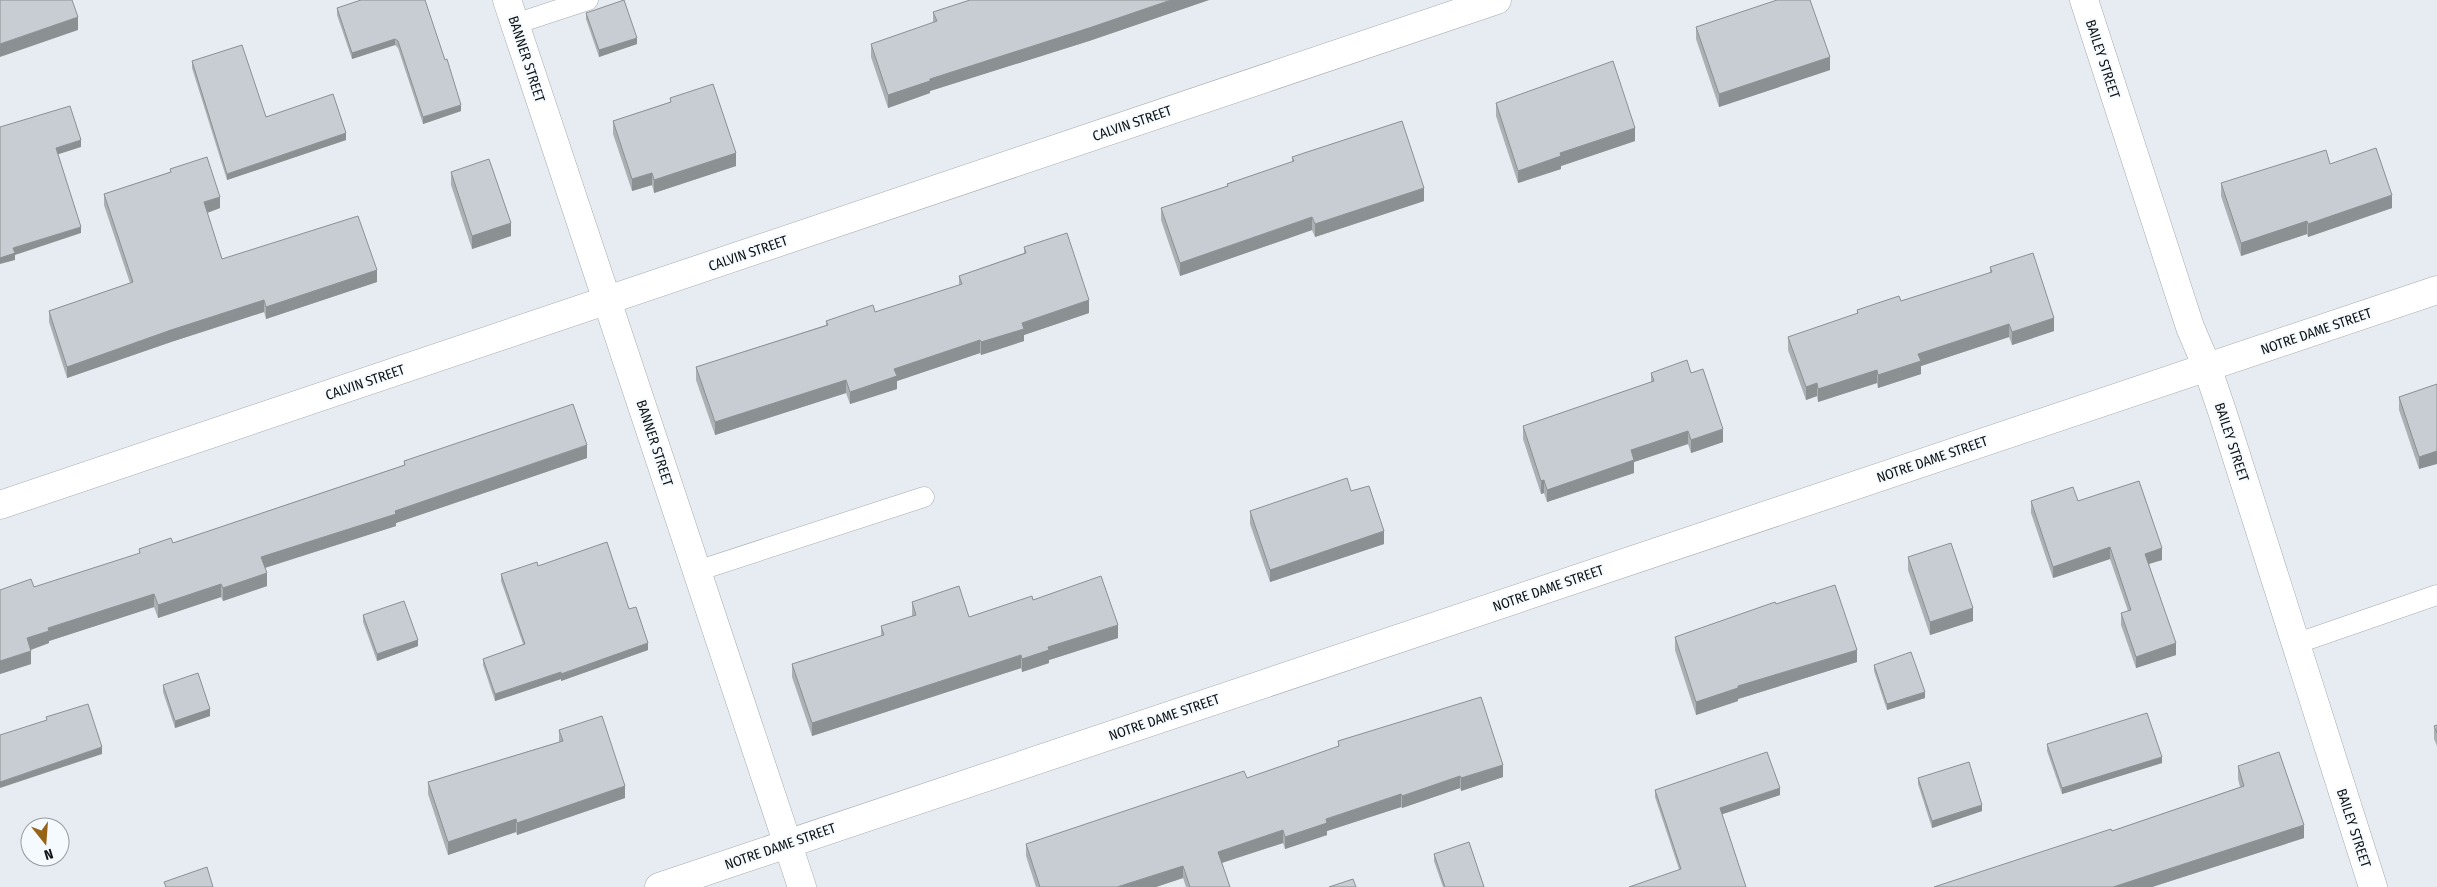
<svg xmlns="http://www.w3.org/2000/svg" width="2437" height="887" viewBox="0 0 2437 887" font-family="'Fira Sans Condensed',sans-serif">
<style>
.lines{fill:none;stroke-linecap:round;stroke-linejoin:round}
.lane-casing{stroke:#a5abb0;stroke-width:21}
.street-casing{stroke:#a5abb0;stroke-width:29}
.lane{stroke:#fff;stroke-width:20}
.street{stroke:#fff;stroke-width:28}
.wall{fill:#abb0b5}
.shaded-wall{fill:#8b9093}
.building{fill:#c7cdd2;stroke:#8b9093}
.labels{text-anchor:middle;stroke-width:4;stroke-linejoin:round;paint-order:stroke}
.street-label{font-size:14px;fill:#0f1112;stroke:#f4fafe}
</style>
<rect width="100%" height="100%" fill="#e6ecf2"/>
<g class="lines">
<defs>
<g id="lane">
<path d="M515 24 588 0"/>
<path d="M697 571 924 497"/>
<path d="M2295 644 2437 595"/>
</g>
<g id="street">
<path d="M507 0 802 887"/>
<path d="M2084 0 2190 327 2207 367 2223 414 2373 887"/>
<path d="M0 505 1497 0"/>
<path d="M659 887 2437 290"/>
</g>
</defs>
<use href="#lane" class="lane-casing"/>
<use href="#street" class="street-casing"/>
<use href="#lane" class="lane"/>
<use href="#street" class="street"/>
</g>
<g class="wall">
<path d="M361 0 461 111 423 124 398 48 395 45 352 59 337 15V8Z"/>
<path d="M970 0H1209L1089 41 930 91V93L888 108 871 57V44L933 23V12Z"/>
<path d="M586 13 637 44 599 57 586 19Z"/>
<path d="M1696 27 1830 70 1719 107 1696 39Z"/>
<path d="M192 61 266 117 346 140 227 180 192 68Z"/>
<path d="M670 98 736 166 654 193 652 185 632 191 613 134V121L670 102Z"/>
<path d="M1496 103 1635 141 1561 166V169L1518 183 1496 116Z"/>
<path d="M1292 157 1424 201 1315 237 1312 230 1180 276 1161 220V208L1227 186V184L1292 162Z"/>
<path d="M170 169 220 208 207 213 222 259 377 282 266 319 264 312 171 342 67 378 49 322V311L130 283 104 205V194L170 172Z"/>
<path d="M451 172 511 236 472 249 451 185Z"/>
<path d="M2221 183 2392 208 2308 237 2307 234 2241 256 2221 196Z"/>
<path d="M1024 247 1089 313 1024 335V341L981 355 980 353 897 381V389L850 404 846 393 715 435 696 380V367L826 325V321L875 312 959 285V276L1024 253Z"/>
<path d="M1990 267 2054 331 2012 345 2009 337 1921 366V374L1878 388 1877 383 1818 402 1817 396 1806 400 1788 350V337L1857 314V310L1901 301 1990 273Z"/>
<path d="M1651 373H1691L1723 442 1691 453 1688 444 1634 462V473L1547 502 1544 493 1541 494 1523 439V426L1651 382Z"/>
<path d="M2437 384 2419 469 2399 410V397Z"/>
<path d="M587 458 396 523V526L265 568 267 586 223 601 221 597 158 618 154 607 49 641V643L31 650V664L0 674 139 553V549L173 543 404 465V461Z"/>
<path d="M1351 491 1384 544 1270 582 1250 524V511Z"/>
<path d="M2031 501H2078L2162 560 2149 564 2176 655 2136 668 2121 625V613L2128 611 2110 559 2053 578 2031 513Z"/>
<path d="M1908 557 1973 621 1930 635 1908 570Z"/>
<path d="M538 566 629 609 648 650 561 681V679L495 701 483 665V659L523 644 501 581V574Z"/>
<path d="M1033 600 1118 638 1049 660V663L1022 672 1021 668 812 736 792 677V664L881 636V626L912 616V602L969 617Z"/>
<path d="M1776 604 1857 662 1738 699V701L1696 715 1675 650V637Z"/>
<path d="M363 615 418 646 377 661 363 622Z"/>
<path d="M1874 665 1925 698 1887 710 1874 671Z"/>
<path d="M163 685 210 716 175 728 163 692Z"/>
<path d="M2437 725V746L2434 739V726Z"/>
<path d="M559 730 625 798 517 835 516 832 448 855 428 794V782L559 742Z"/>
<path d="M1338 741 1503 777 1461 791 1460 788 1402 808 1401 807 1327 831V835L1285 849 1283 843 1222 863 1230 887H1186L1183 878 1156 887H1036L1026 856V844L1247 778 1338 747Z"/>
<path d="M2047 744 2162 763 2062 794 2047 751Z"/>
<path d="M2238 766 2304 838 2152 887H1934L2112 831 2240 787 2238 779Z"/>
<path d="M1918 778 1982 811 1932 828 1918 784Z"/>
<path d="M1655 790 1780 795 1722 814 1746 887 1679 869 1655 797Z"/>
<path d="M1434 854 1484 887H1443L1434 861Z"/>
</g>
<g class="shaded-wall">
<path d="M1171 0H1209L1089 41 930 91V93L888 108V95L930 79Z"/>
<path d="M78 17V30L0 57V44Z"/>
<path d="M637 38V44L599 57V50Z"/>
<path d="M395 39V45L352 59V53Z"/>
<path d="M1830 57V70L1719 107V94Z"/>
<path d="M461 105V111L423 124V117Z"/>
<path d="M1635 128V141L1561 166V169L1518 183V171L1560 153Z"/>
<path d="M346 133V140L227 180V174Z"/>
<path d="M81 140V147L56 155V148Z"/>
<path d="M736 153V166L654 193V180Z"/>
<path d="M652 173V185L632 191V179Z"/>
<path d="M1424 188V201L1315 237V224Z"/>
<path d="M2392 195V208L2308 237V224Z"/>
<path d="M220 197V208L204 214V202Z"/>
<path d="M1312 217V230L1180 276V263Z"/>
<path d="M2307 221V234L2241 256V243Z"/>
<path d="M511 223V236L472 249V236Z"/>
<path d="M81 227V233L15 255V260L0 264V258L13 248Z"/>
<path d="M377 270V282L266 319V307Z"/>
<path d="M264 300V312L171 342 67 378V367L171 330Z"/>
<path d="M1089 300V313L1024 335V341L981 355V342L1022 323Z"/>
<path d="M2054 318V331L2012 345V332Z"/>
<path d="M2009 324V337L1921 366V374L1878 388V375L1918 354Z"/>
<path d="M980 340V353L897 381V389L850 404V392L894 369Z"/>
<path d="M1877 370V383L1818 402V389Z"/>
<path d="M846 380V393L715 435V422Z"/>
<path d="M1817 383V396L1806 400V387Z"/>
<path d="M1723 429V442L1691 453V440Z"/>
<path d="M1688 431V444L1634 462V473L1547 502V490L1631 450Z"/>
<path d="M587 445V458L396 523V526L261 569V557Z"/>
<path d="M2437 451V464L2419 469V457Z"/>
<path d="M1544 480V493L1541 494V481Z"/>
<path d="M1384 531V544L1270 582V570Z"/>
<path d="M2110 547V559L2053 578V567Z"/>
<path d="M2162 548V560L2145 565V554Z"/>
<path d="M267 573V586L223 601V588Z"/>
<path d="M221 584V597L158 618V605Z"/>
<path d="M154 594V607L49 641V643L27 651V638L48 628Z"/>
<path d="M1973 608V621L1930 635V622Z"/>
<path d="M1118 625V638L1049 660V663L1022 672V659L1048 647Z"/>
<path d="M418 640V646L377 661V654Z"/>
<path d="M648 643V650L561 681V674Z"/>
<path d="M2176 643V655L2136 668V657Z"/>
<path d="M1857 650V662L1738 699V701L1696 715V702L1738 686Z"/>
<path d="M31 651V664L0 674V661Z"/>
<path d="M1021 655V668L812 736V723Z"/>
<path d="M561 672V679L495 701V694Z"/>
<path d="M1925 692V698L1887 710V704Z"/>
<path d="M210 709V716L175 728V721Z"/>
<path d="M102 747V754L0 788V782Z"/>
<path d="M2162 757V763L2062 794V788Z"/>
<path d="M1503 765V777L1461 791V778Z"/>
<path d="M1460 776V788L1402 808V796Z"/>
<path d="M625 786V798L517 835V823Z"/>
<path d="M1780 788V795L1720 815V808Z"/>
<path d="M1401 794V807L1327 831V835L1285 849V837L1326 819Z"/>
<path d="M1982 805V811L1932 828V821Z"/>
<path d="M516 819V832L448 855V842Z"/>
<path d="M2304 825V838L2152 887H2113Z"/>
<path d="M1283 830V843L1218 864V852Z"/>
<path d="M1183 866V878L1156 887H1117Z"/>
</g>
<g class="building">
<path d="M0 0H72L78 17 0 44Z"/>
<path d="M361 0H425L445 60 447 59 461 105 423 117 398 41 395 39 352 53 337 8Z"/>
<path d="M624 0 637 38 599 50 586 13Z"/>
<path d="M970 0H1171L1089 28 930 79V81L888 95 871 44 937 21 933 12Z"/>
<path d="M1777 0H1810L1830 57 1719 94 1696 27Z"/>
<path d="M242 45 266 117 333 94 346 133 227 174 192 61Z"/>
<path d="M1613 61 1635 128 1560 153 1561 156 1518 171 1496 103Z"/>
<path d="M713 84 736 153 654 180 652 173 632 179 613 121 671 102 670 98Z"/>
<path d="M70 106 81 140 56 148 81 227 13 248 15 253 0 258V127Z"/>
<path d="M1402 121 1424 188 1315 224 1312 217 1180 263 1161 208 1228 186 1227 184 1294 161 1292 157Z"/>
<path d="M2376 148 2392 195 2308 224 2307 221 2241 243 2221 183 2326 150 2330 164Z"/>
<path d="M207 157 220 197 204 202 222 259 358 216 377 270 266 307 264 300 171 330 67 367 49 311 133 282 104 194 171 172 170 169Z"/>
<path d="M489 159 511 223 472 236 451 172Z"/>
<path d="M1067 233 1089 300 1022 323 1024 329 981 342 980 340 894 369 897 376 850 392 846 380 715 422 696 367 828 325 826 321 873 305 875 312 962 284 959 276 1026 253 1024 247Z"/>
<path d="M2033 253 2054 318 2012 332 2009 324 1918 354 1921 361 1878 375 1877 370 1818 389 1817 383 1806 387 1788 337 1858 313 1857 310 1899 296 1901 301 1992 272 1990 267Z"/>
<path d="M1687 360 1691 373 1703 369 1723 429 1691 440 1688 431 1631 450 1634 460 1547 490 1544 480 1541 481 1523 426 1654 381 1651 373Z"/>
<path d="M2437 384V451L2419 457 2399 397Z"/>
<path d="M573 404 587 445 395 511 396 514 261 557 267 573 223 588 221 584 158 605 154 594 48 628 49 631 27 638 31 651 0 661V590L31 579 34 587 140 553 139 549 171 538 173 543 405 465 404 461Z"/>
<path d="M1347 478 1351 491 1369 486 1384 531 1270 570 1250 511Z"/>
<path d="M2139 481 2162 548 2145 554 2176 643 2136 657 2121 613 2131 610 2110 547 2053 567 2031 501 2073 487 2078 501Z"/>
<path d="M607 542 629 609 636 607 648 643 561 674V672L495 694 483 659 525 644 501 574 537 562 538 566Z"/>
<path d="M1951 543 1973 608 1930 622 1908 557Z"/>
<path d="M1101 576 1118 625 1048 647 1049 650 1022 659 1021 655 812 723 792 664 884 635 881 626 916 615 912 602 959 586 969 617 1032 596 1033 600Z"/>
<path d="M1835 585 1857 650 1738 686V688L1696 702 1675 637 1775 602 1776 604Z"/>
<path d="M404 601 418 640 377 654 363 615Z"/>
<path d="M1911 652 1925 692 1887 704 1874 665Z"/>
<path d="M198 673 210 709 175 721 163 685Z"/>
<path d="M1481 697 1503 765 1461 778 1460 776 1402 796 1401 794 1326 819 1327 823 1285 837 1283 830 1218 852 1230 887H1190L1183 866 1117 887H1040L1026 844 1244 771 1247 778 1339 746 1338 741Z"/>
<path d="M88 704 102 747 0 782V735L47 720 46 717Z"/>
<path d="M2147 713 2162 757 2062 788 2047 744Z"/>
<path d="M602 716 625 786 517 823 516 819 448 842 428 782 563 741 559 730Z"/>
<path d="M2437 725V733L2434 726Z"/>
<path d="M1767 752 1780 788 1720 808 1746 887H1629L1681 869 1655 790Z"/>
<path d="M2279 752 2304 825 2113 887H1934L2111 829 2112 831 2244 786 2238 766Z"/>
<path d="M1969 762 1982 805 1932 821 1918 778Z"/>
<path d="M1469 842 1484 887H1445L1434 854Z"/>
<path d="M207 867 213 887H166L164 882Z"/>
<path d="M1353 879 1356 887H1329Z"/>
</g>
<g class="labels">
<g class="street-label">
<text transform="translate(527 59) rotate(72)" y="5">BANNER STREET</text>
<text transform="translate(2103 59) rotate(72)" y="5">BAILEY STREET</text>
<text transform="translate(1132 123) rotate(-19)" y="5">CALVIN STREET</text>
<text transform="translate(748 253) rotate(-19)" y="5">CALVIN STREET</text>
<text transform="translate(2316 331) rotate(-19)" y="5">NOTRE DAME STREET</text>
<text transform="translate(365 382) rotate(-19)" y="5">CALVIN STREET</text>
<text transform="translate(2232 442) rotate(72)" y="5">BAILEY STREET</text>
<text transform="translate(655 443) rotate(72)" y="5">BANNER STREET</text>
<text transform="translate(1932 459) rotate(-19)" y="5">NOTRE DAME STREET</text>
<text transform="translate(1548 588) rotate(-19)" y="5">NOTRE DAME STREET</text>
<text transform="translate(1164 717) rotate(-19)" y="5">NOTRE DAME STREET</text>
<text transform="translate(2354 828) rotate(72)" y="5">BAILEY STREET</text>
<text transform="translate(780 846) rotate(-19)" y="5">NOTRE DAME STREET</text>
</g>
</g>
<g transform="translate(45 842) rotate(163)"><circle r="24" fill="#f4fafe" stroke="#989da0"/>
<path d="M0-4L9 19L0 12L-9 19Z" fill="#966317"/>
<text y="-8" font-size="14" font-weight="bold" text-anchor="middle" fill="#0f1112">N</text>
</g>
</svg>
